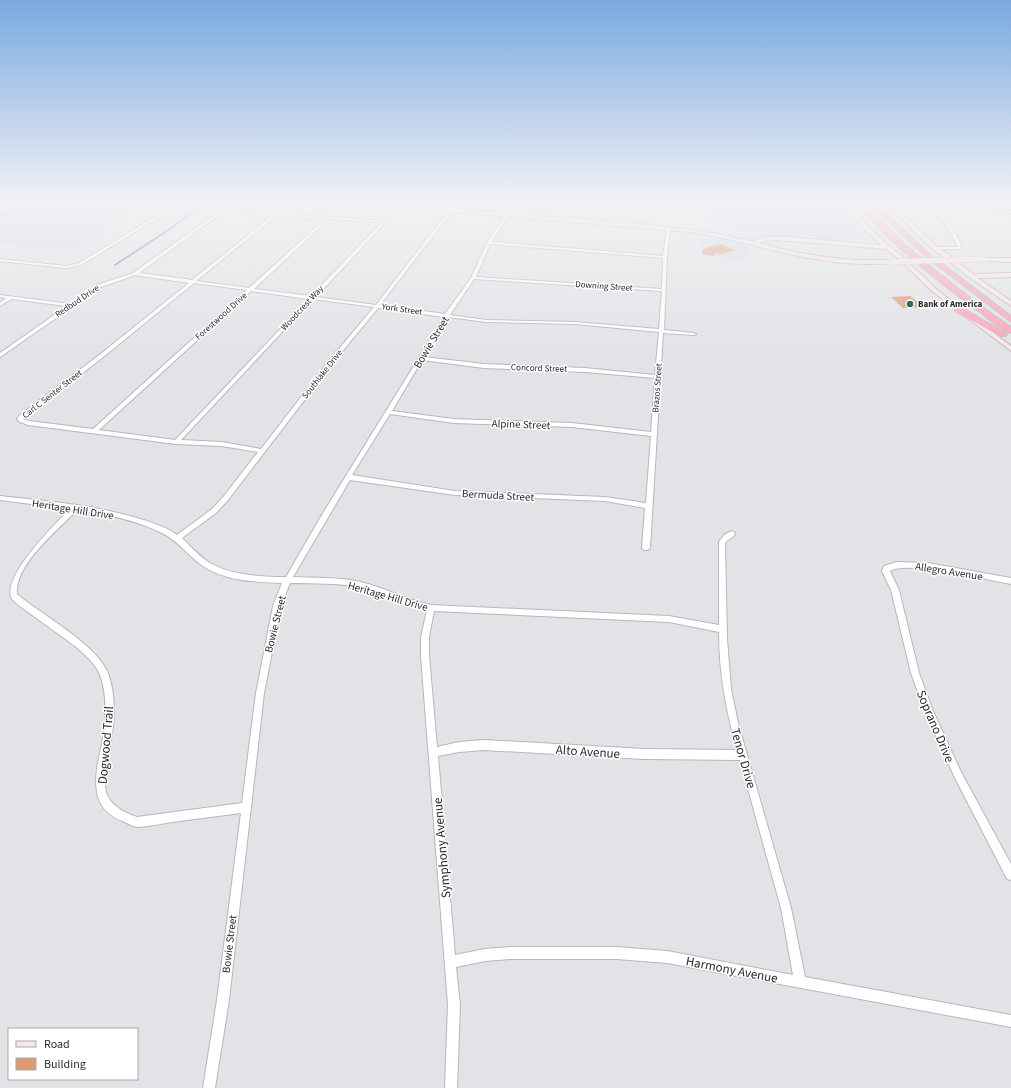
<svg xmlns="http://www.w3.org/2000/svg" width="1011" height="1088" viewBox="0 0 1011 1088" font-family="'Source Sans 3',sans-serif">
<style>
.built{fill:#d4d8e2}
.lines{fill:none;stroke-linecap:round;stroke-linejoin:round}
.stream{stroke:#5e78a1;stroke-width:1.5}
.building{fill:#dc9972}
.minor-casing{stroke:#b6b7ba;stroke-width:2}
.secondary-casing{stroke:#b6b7ba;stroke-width:2}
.motorway-casing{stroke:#bfbfbf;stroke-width:2}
.minor{fill:#fff;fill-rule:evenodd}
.secondary{fill:#fde4ea;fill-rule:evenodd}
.motorway{fill:#f9a4b9;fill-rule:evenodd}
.secondary-bridge-casing{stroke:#b6b7ba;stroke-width:6;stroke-linecap:butt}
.secondary-bridge{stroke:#fde4ea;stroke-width:5.5}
.poi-dot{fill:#2f6e5b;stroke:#fff;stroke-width:1.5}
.labels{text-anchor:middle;stroke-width:3;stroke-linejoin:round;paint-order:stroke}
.far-street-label{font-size:9px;fill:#2a2a2b;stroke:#fff}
.far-poi-label{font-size:9px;font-weight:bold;fill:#2a2a2b;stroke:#fff;text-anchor:start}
.street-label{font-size:11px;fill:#2a2a2b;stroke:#fff}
.near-street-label{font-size:13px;fill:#2a2a2b;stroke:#fff}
</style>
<rect width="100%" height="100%" fill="#e2e3e6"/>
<g class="built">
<path d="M23 201H150L71 251 0 244V214Z"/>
<path d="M716 201 781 202 780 213 716 207Z"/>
<path d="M781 201H833L864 239 835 240 711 226V208L785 215V202Z"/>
<path d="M703 237H709L750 247 745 259 700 255Z"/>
</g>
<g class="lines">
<path class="stream" d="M115 265 173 227 205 201"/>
</g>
<g class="building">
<path d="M718 244 724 245 735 250 722 254 715 253V256L702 254 703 249Z"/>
<path d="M910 296 924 307 903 308 891 297Z"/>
</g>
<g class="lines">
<defs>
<g id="minor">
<path d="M175 201H180L163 215 81 265 66 268 0 261V259L66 266 79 263 161 213Z"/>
<path d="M234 201H239L225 211 327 217 345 201H349L331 217 378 220 384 222V224L316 297 376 305 456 201H460L380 305 445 314 471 278 487 243 510 207 519 201H524L512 209 492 242 663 256 667 228 670 227 667 257 664 330 694 333 696 334 694 335 663 333 650 548 648 550H644L642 548 645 508 605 501 455 495 350 480 293 577C315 578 339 577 361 582 385 588 407 600 431 605L669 616 719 625V542L724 535 732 531 734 532 735 534C733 538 728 539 725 543L727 639 731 689 738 723 791 908 805 977 1011 1015V1027L667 963 617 959H510L485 961 456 967 460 1005 457 1088H445L448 1005 421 656V637L427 610C404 606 384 594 361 588 338 582 313 584 290 583L281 606 264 693 229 1000 215 1088H203L217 1000 241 813C218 816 195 819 172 822 161 824 150 826 139 827 133 827 127 823 122 821 82 805 99 763 104 733 106 714 107 690 99 673 93 660 79 649 68 641 55 631 41 622 28 612 23 608 16 604 12 599 0 578 57 522 70 509L0 500V496C46 501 93 505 137 518 150 522 165 526 177 535L212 509 224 496 258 452 222 446 176 444 28 425 20 422 17 419 20 415 98 356 189 283 135 275 101 287 0 357V353L67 306 11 299 0 306V303L6 298 0 297V295L71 304 97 285 133 273ZM222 213 272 216 192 280 139 273ZM276 216 325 219 249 288 196 281ZM329 219 377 222 381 223 311 296 254 289ZM490 244 663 258 662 289 476 277ZM474 279 662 291 659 329 575 322 486 320 450 315ZM194 283 247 290 93 429 29 421 23 419 102 358ZM251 291 309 299 175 440 99 430ZM313 299 374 307 328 362 261 449 222 442 181 440ZM378 308 444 317 323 513 286 577C262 577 230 575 210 563 199 556 191 547 182 538L216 513 228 500 332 364ZM448 317 486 322 575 324 659 332 655 375 585 368 484 364 424 357ZM422 360 484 368 585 372 655 378 651 432 572 423 454 419 392 411ZM390 414 454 423 572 427 651 436 646 503 605 497 455 491 352 475ZM77 510C106 514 136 520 162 533 177 540 187 554 200 564 222 581 255 582 282 583L273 606 256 693 242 803 137 817C126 813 114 808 108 797 100 781 110 751 112 734 115 714 115 690 107 671 94 643 42 615 17 594 14 565 58 530 77 510ZM434 611 669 622 719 632C719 673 726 711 737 750L645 749 484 740 459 742 437 747 429 656V637ZM484 750 645 759 740 760 781 908 793 975 667 951 617 947H510L485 949 455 955 438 756 459 752Z"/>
<path d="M1008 201H1011V203Z"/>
<path d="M937 205 1011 211V213L939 207 938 208 950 225 962 246 958 249H935L933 248 934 247H957L958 246 946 225 934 208Z"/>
<path d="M897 562 928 563 1011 578V584C988 580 907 560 890 571L899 590 919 673 933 711 961 772 1011 864V880L1007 879 955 778 925 712 911 673 891 590 882 571 884 566Z"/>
</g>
<g id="secondary">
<path d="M13 201H19L0 213V209Z"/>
<path d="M302 201C386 201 471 210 555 217 622 223 689 225 753 242L763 237 776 236 881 245 852 217 839 201H844L884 242 903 257 936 289 1011 346V351L932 291 899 259 886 249 776 240 764 241 759 243C802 255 844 262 889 260L892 262C887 265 877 264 871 264 808 265 751 241 690 232L452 212Z"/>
<path d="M884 201H889L932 242 973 274 1011 273V277L978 278 1011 301V306L969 277 928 245Z"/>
<path d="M981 258H1011V262L983 261 981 260Z"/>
</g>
<g id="motorway">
<path d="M854 201H861C906 249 957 290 1011 327V333C1001 331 989 319 981 313 936 280 890 244 854 201Z"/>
<path d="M867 201H874L928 253 1011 316V322L924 255Z"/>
<path d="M955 307H961L1007 334 1006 336H1000L955 311Z"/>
</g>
</defs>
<use href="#minor" class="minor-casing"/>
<use href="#secondary" class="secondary-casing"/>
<use href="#motorway" class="motorway-casing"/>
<use href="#minor" class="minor"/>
<use href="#secondary" class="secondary"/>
<use href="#motorway" class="motorway"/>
<defs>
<path id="secondary-bridge" d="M889 262 983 259"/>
</defs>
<use href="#secondary-bridge" class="secondary-bridge-casing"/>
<use href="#secondary-bridge" class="secondary-bridge"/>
</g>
<linearGradient id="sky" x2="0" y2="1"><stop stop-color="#79a9e0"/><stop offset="0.57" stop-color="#f2f2f4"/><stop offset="1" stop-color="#f2f2f4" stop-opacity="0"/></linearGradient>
<rect width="1011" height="354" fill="url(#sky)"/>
<circle class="poi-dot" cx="910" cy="304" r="4"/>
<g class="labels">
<g class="far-street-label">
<text transform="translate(604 286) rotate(4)" y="3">Downing Street</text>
<text transform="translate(77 301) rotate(-34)" y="3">Redbud Drive</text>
<text transform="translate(302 308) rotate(-47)" y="3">Woodcrest Way</text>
<text transform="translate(402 309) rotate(8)" y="3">York Street</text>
<text transform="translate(221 316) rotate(-42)" y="3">Forestwood Drive</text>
<text transform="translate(539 368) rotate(2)" y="3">Concord Street</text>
<text transform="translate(322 374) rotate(-52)" y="3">Southlake Drive</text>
<text transform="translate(657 388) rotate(-86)" y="3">Brazos Street</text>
<text transform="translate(52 394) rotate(-38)" y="3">Carl C Senter Street</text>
</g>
<g class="far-poi-label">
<text x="918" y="307">Bank of America</text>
</g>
<g class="street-label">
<text transform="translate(431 342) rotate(-59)" y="4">Bowie Street</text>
<text transform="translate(521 424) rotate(2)" y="4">Alpine Street</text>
<text transform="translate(498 495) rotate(3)" y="4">Bermuda Street</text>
<text transform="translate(73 509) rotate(9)" y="4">Heritage Hill Drive</text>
<text transform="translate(949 571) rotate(9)" y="4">Allegro Avenue</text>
<text transform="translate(388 596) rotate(16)" y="4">Heritage Hill Drive</text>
<text transform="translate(275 624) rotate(-76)" y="4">Bowie Street</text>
<text transform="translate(229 944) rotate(-83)" y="4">Bowie Street</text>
</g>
<g class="near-street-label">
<text transform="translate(936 726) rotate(67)" y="5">Soprano Drive</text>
<text transform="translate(105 745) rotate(-85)" y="5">Dogwood Trail</text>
<text transform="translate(588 751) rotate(4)" y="5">Alto Avenue</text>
<text transform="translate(744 758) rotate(74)" y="5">Tenor Drive</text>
<text transform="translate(441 848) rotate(-95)" y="5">Symphony Avenue</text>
<text transform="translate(732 969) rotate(11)" y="5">Harmony Avenue</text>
</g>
</g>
<rect x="8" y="1028" width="130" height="52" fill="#ffffff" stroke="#aaaaaa"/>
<rect x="16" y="1041" width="20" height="6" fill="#fde4ea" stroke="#aaaaaa"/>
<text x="44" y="1048" font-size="12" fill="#2a2a2b">Road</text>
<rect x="16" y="1058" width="20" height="12" fill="#dc9972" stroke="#aaaaaa"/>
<text x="44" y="1068" font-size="12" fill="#2a2a2b">Building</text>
</svg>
